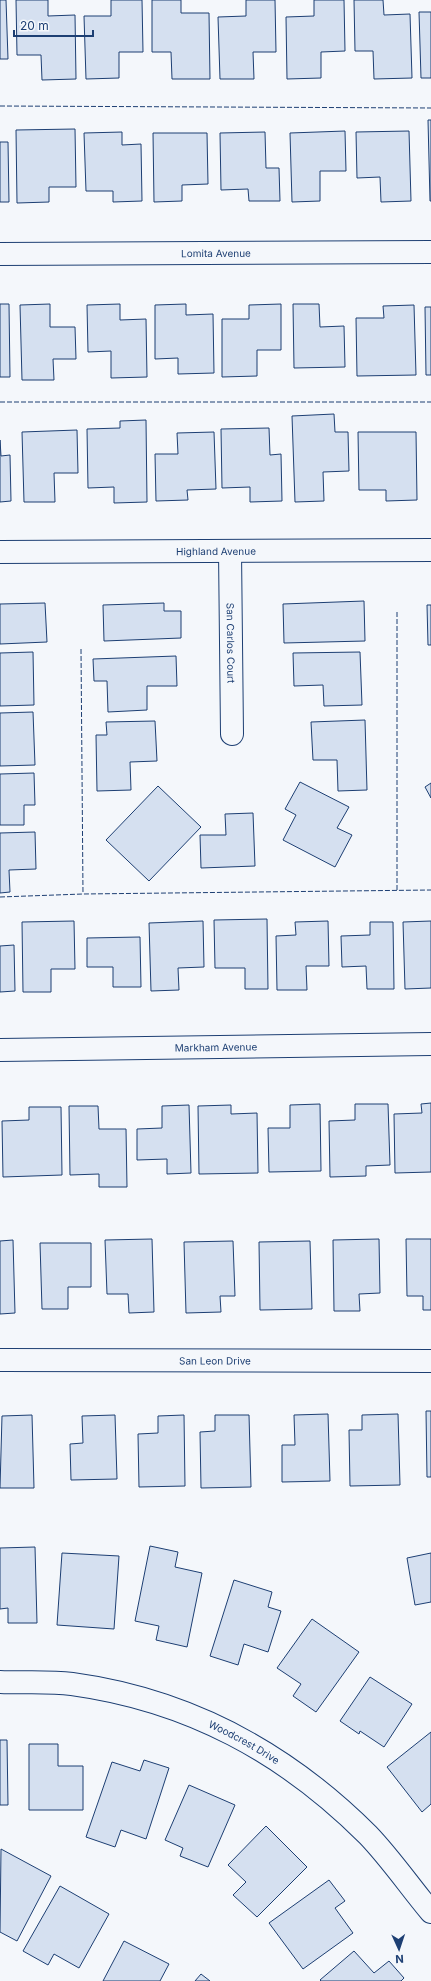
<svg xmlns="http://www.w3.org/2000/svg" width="431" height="1981" viewBox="0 0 431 1981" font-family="Inter,sans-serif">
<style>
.building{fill:#d5e0f0;stroke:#1d3f73}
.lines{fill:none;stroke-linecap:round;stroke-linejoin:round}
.street-casing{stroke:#1d3f73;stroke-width:24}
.secondary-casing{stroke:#1d3f73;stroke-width:24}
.street{stroke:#f4f7fb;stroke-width:22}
.secondary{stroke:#f4f7fb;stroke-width:22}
.fence{stroke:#1d3f73;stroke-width:1;stroke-dasharray:5 2;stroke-linecap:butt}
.labels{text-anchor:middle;stroke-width:3;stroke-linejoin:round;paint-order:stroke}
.street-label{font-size:10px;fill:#1d3f73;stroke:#f4f7fb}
</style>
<rect width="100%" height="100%" fill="#f4f7fb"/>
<g class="building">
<path d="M0 0H6L8 59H0Z"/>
<path d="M16 0H48V16L75 15 76 79 42 80 41 55H17Z"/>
<path d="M111 0H142L143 52H119V78L86 79 84 16H111Z"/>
<path d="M152 0H181V13H209L210 79H172L171 52H152Z"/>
<path d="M246 0H275L276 52H253L254 79H220L218 17 246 16Z"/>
<path d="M314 0H344L345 51 321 52V78L287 79 286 17 314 16Z"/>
<path d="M354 0H383L384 15 410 14 412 78 374 79 373 51H355Z"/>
<path d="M419 12H431V78H421Z"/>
<path d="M428 120H431V201H430Z"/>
<path d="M75 129 76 187H49V202L17 203 16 130Z"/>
<path d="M345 131 346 171H320V201L292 202 290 133Z"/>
<path d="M409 131 411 201 381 202 380 177 357 178 356 132Z"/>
<path d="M122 132V145L141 144 142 201 113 202V191H86L84 133Z"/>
<path d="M265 132 266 168H279L280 201H249L248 189 221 190 220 133Z"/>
<path d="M153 133H207L208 184 182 185V201L154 202Z"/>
<path d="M0 142H8L9 202H0Z"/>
<path d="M0 304H9L10 377H0Z"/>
<path d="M50 304V327H75L76 359H53L54 380H22L20 305Z"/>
<path d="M120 304V320L146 319 147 377 111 378V351L88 352 87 305Z"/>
<path d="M186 304V315L213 314 214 373 178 374V358L155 359V305Z"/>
<path d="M281 304V350H257V376L222 377V319H249V305Z"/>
<path d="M293 304H319L320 327 344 326 345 367 294 368Z"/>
<path d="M414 305 416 375 357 376 356 318H384L383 306Z"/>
<path d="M425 307H431V375H426Z"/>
<path d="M334 414 335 432H348L349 471 323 472 324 501 295 502 292 416Z"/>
<path d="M146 420 147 502 114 503V487L88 488 87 429 120 428V421Z"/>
<path d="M269 428 270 455 281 454 282 501 250 502V487L222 488 221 429Z"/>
<path d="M77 430 78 473H54L55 502H24L22 432Z"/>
<path d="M214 432 216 489 187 490 188 500 156 501 155 454H178L177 433Z"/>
<path d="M358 432H416L417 500 386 501V490H359Z"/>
<path d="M0 440 1 456 10 455 11 501 0 502Z"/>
<path d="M364 601 365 641 284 643 283 604Z"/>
<path d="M45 603 47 642 0 644V604Z"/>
<path d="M164 603V611H181V638L104 641 103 605Z"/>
<path d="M427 605H431V645H428Z"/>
<path d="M33 652 34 705 0 706V653Z"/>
<path d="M360 652 362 705 324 706 323 685 294 686 293 653Z"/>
<path d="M176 656 177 686H147V710L108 712 107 681H94L93 659Z"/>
<path d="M33 712 35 765 0 766V713Z"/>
<path d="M365 720 367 790 338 791 337 760H313L311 722Z"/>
<path d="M155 721 157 761 130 762 131 790 97 791 96 735H107L106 722Z"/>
<path d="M34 773 35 805H24V825H0V774Z"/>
<path d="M300 782 349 807 337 828 352 835 335 867 283 840 296 815 285 809Z"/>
<path d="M431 783V798L425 787Z"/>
<path d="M158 786 201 827 149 881 106 840Z"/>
<path d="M253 813 255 866 201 868 200 835H226L225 814Z"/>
<path d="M35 832 36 869 9 870 10 892 0 893V833Z"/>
<path d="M267 919 268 989H245V968H215L214 920Z"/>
<path d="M74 921 75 969H51V992H23L22 922Z"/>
<path d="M203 921 204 967 178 968 179 990 151 991 149 923Z"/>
<path d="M328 921 329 966H306L307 990H277L276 936 296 935 295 922Z"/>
<path d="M431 921V988L405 989 403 922Z"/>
<path d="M370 922H393L394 989H367L366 966 342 967 341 936 370 935Z"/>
<path d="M140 937 141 987H113V967H87V938Z"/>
<path d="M14 945 15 991 0 992V946Z"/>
<path d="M431 1103V1172L395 1173 394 1114 422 1113 421 1104Z"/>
<path d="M320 1104 321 1171 269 1172 268 1128H290V1105Z"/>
<path d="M355 1104H388L390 1165 366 1166V1176L330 1177 329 1121 355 1120Z"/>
<path d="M189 1105 191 1173 167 1174V1159L137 1160V1129L162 1128V1106Z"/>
<path d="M231 1105V1114L257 1113 258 1173 199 1174 198 1106Z"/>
<path d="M69 1106H98L99 1129H126L127 1187H99V1174L70 1175Z"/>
<path d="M29 1107H61L62 1175 3 1177 2 1121 29 1120Z"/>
<path d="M152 1239 154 1312 129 1313 128 1294H107L105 1240Z"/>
<path d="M379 1239 380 1293 359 1294 360 1311H334L333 1240Z"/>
<path d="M406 1239H431V1310H423V1296H407Z"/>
<path d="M13 1240 15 1313 0 1314V1241Z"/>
<path d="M233 1241 235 1296H220L221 1312 186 1313 184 1242Z"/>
<path d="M310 1241 312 1309 260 1310 259 1242Z"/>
<path d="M40 1243H91V1287H68V1309H42Z"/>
<path d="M426 1411H431V1477H427Z"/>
<path d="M328 1414 330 1481 282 1482V1445H295L294 1415Z"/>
<path d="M398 1414 400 1485 350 1486 349 1430H362V1415Z"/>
<path d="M32 1415 34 1488H0L2 1416Z"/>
<path d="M115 1415 117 1479 71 1480 70 1444 83 1443 82 1416Z"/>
<path d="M184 1415 185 1486 139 1487 138 1434 158 1433V1416Z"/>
<path d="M215 1415H249L251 1487 201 1488 200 1432 215 1431Z"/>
<path d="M150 1546 178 1552 175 1567 202 1573 187 1647 156 1640 159 1626 135 1621Z"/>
<path d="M35 1547 37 1623H8V1608L0 1609V1548Z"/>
<path d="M62 1553 119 1556 114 1629 57 1625Z"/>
<path d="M431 1553V1602L415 1605 407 1558Z"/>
<path d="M234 1580 272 1592 268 1607 281 1611 268 1652 244 1644 238 1665 210 1656Z"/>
<path d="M312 1619 359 1652 316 1712 293 1696 301 1684 277 1668Z"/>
<path d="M370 1677 412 1704 384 1747 360 1731 359 1734 340 1721Z"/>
<path d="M431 1732V1804L422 1812 387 1767Z"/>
<path d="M0 1740H7L8 1805H0Z"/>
<path d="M29 1744H58V1766H83V1810H29Z"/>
<path d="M144 1760 169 1768 146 1839 121 1830 115 1847 86 1837 112 1762 140 1771Z"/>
<path d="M189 1785 235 1805 208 1867 180 1856 183 1848 165 1840Z"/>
<path d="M266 1826 307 1867 257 1917 233 1895 246 1882 228 1865Z"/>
<path d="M1 1849 51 1876 17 1941 0 1932Z"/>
<path d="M329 1880 345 1901 335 1908 353 1933 303 1969 269 1923Z"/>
<path d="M60 1886 109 1914 79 1968 54 1954 48 1965 23 1951Z"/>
<path d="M124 1941 169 1964 160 1981H103Z"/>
<path d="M354 1951 374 1973 389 1961 404 1978 401 1981H321L320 1980Z"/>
<path d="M201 1974 210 1981H195Z"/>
</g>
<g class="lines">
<defs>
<g id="street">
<path id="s1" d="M0 254 431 252"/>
<path id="s2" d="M230 551 232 734"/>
<path id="s3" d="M0 552 431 550"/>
<path id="s4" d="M0 1360 431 1361"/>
</g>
<g id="secondary">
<path id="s5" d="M0 1050 431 1044"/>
<path id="s6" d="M0 1682C24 1683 49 1681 72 1684 189 1700 285 1752 368 1835 391 1859 410 1887 431 1912"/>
</g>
</defs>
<use href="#street" class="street-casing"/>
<use href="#secondary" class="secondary-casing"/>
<use href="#street" class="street"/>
<use href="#secondary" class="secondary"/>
<g class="fence">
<path d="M0 106 431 108"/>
<path d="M0 402H431"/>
<path d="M397 612V890"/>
<path d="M81 649 83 894"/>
<path d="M0 897 83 894 431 890"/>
</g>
</g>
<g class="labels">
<g class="street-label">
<text dy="4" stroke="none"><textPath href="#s1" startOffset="216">Lomita Avenue</textPath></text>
<text dy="4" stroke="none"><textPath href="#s3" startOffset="216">Highland Avenue</textPath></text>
<text dy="4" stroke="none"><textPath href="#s2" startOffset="92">San Carlos Court</textPath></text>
<text dy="4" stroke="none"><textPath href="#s5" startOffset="216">Markham Avenue</textPath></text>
<text dy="4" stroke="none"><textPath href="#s4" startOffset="215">San Leon Drive</textPath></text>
<text dy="4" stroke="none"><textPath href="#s6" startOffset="255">Woodcrest Drive</textPath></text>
</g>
</g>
<g transform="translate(399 1949) rotate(177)" stroke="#f4f7fb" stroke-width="3" paint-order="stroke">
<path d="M0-3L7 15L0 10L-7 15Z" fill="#1d3f73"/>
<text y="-6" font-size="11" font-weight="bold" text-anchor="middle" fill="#1d3f73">N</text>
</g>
<path d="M14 30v6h79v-6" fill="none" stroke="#1d3f73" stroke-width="2"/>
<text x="20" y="30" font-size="12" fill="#1d3f73" stroke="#f4f7fb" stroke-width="3" paint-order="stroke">20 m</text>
</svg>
